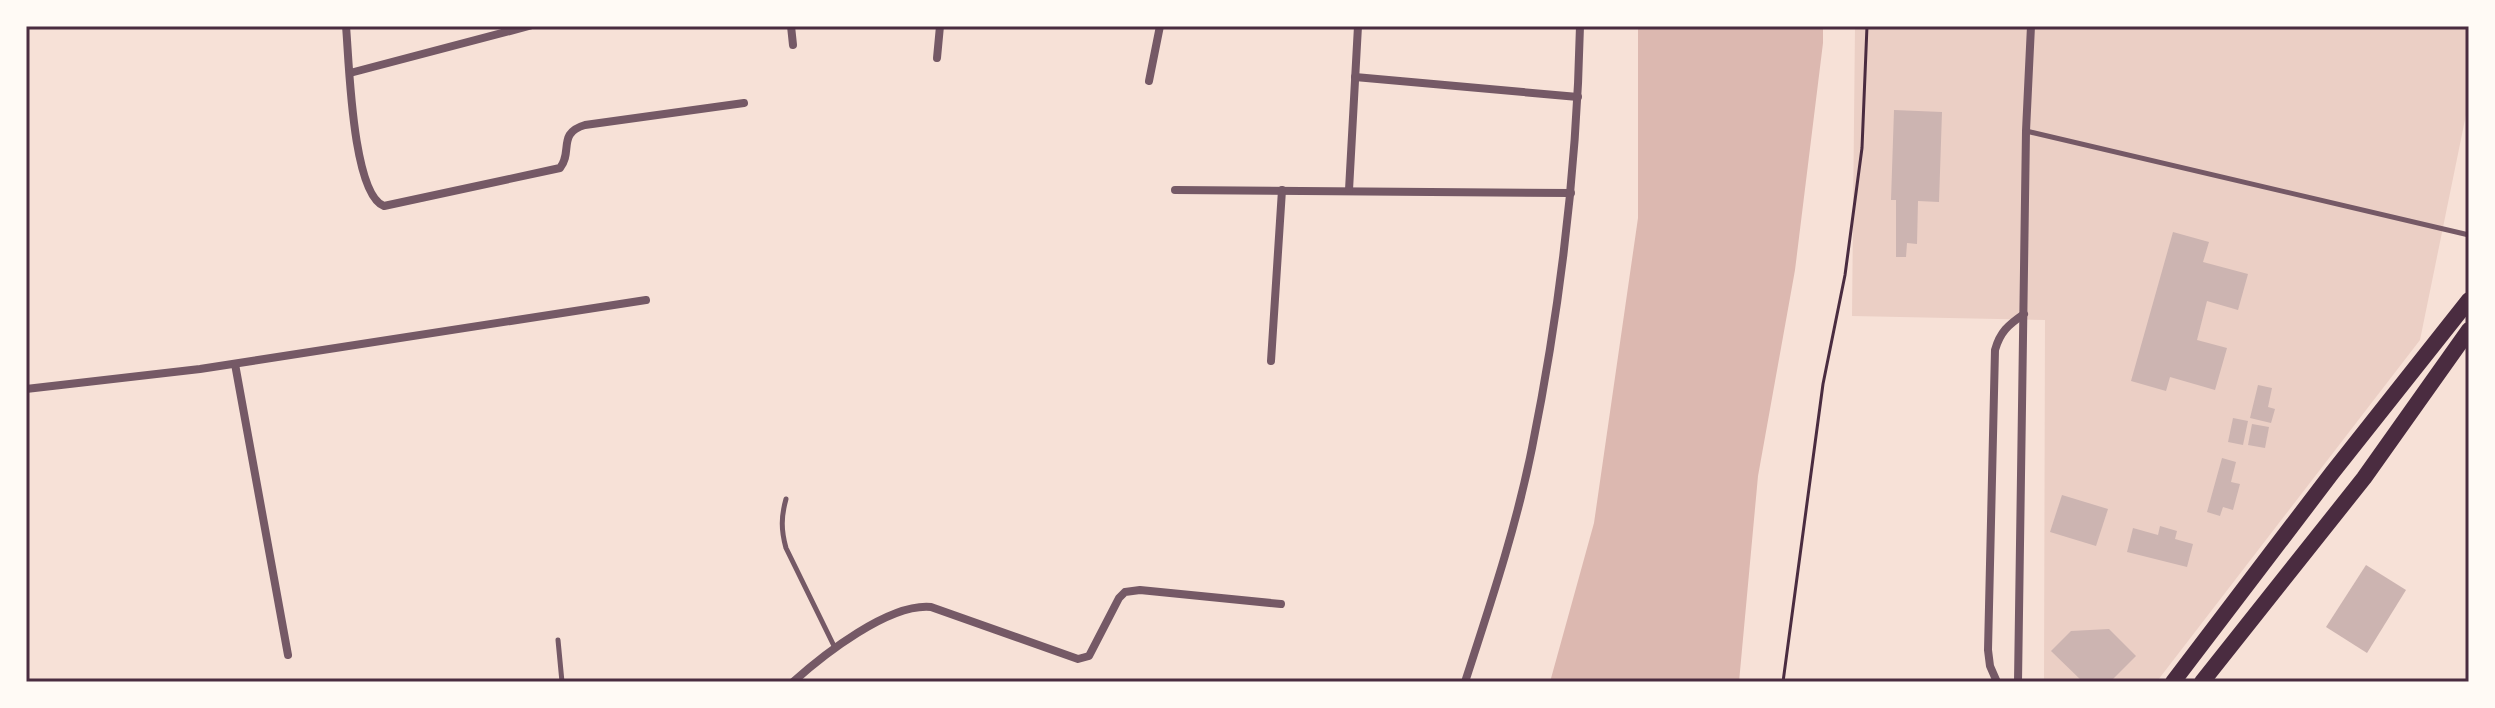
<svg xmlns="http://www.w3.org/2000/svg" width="2495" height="708" viewBox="0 0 2495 708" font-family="'Zilla Slab',serif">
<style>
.green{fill:#ebcfc5}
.water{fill:#dcb8b0}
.building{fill:#ccb4b1}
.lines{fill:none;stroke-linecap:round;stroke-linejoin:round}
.path{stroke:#4a2c40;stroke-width:3}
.service{stroke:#755966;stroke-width:5}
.minor{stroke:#755966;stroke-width:8}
.trunk{stroke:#4a2c40;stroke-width:16}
.neatline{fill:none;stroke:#4a2c40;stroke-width:3}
</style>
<rect width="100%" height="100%" fill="#f7e1d7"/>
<path class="green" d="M1855 26H2469V100L2420 340 2158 680 2139 682H2044L2045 320 1852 316Z"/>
<path class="water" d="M1638 26H1823V43L1795 270 1758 476 1739 682H1550L1594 523 1638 218Z"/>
<g class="building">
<path d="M1894 110 1942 112 1939 202 1918 201 1917 244 1907 243 1906 257H1896V200H1891Z"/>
<path d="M2173 232 2209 242 2203 262 2248 274 2238 310 2207 301 2197 340 2227 348 2215 390 2170 377 2166 391 2131 381Z"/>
<path d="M2258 385 2272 388 2268 407 2275 409 2271 423 2250 418Z"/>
<path d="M2233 418 2248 421 2243 445 2228 442Z"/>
<path d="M2252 424 2269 427 2265 448 2248 445Z"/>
<path d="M2222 458 2236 462 2231 482 2240 484 2233 510 2223 507 2220 516 2207 512Z"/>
<path d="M2062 495 2108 509 2096 546 2050 532Z"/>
<path d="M2160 526 2177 531 2175 539 2193 544 2187 567 2127 552 2133 528 2158 535Z"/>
<path d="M2366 565 2406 590 2367 653 2326 627Z"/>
<path d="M2109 629 2136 656 2110 682H2083L2051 651 2071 631Z"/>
</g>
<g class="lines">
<path class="path" d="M1783 682 1823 384 1845 275 1862 148 1867 26"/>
<g class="service">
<path d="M2026 131 2469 235"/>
<path d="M786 499C781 517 781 530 786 548L835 648"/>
<path d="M558 640 562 682"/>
</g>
<g class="minor">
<path d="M346 26C349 59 352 194 384 206L560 168C573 152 557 133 585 125L744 103"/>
<path d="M791 26 793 45"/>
<path d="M937 58 940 26"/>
<path d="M350 73 529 26"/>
<path d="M1355 77 1578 97"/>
<path d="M1149 81 1160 26"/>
<path d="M1175 190 1571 193"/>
<path d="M1349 190 1358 26"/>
<path d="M1271 361 1282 190"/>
<path d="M235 364 288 655"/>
<path d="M26 389 200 369 646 300"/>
<path d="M793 682C823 655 889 603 931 607L1078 659 1089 656 1119 598 1125 592 1140 590 1281 604"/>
<path d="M1465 682C1490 605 1516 528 1532 448 1560 309 1577 168 1580 26"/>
<path d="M1997 682 1990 666 1988 650 1995 350C2000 332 2008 325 2024 314"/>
<path d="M2018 682 2026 131 2031 26"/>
</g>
<g class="trunk">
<path d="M2173 682 2332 473 2469 300"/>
<path d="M2202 682 2364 478 2469 330"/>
</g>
</g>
<rect width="2495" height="708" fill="none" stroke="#fffaf5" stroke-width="56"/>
<rect x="28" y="28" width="2439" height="652" class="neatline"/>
</svg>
